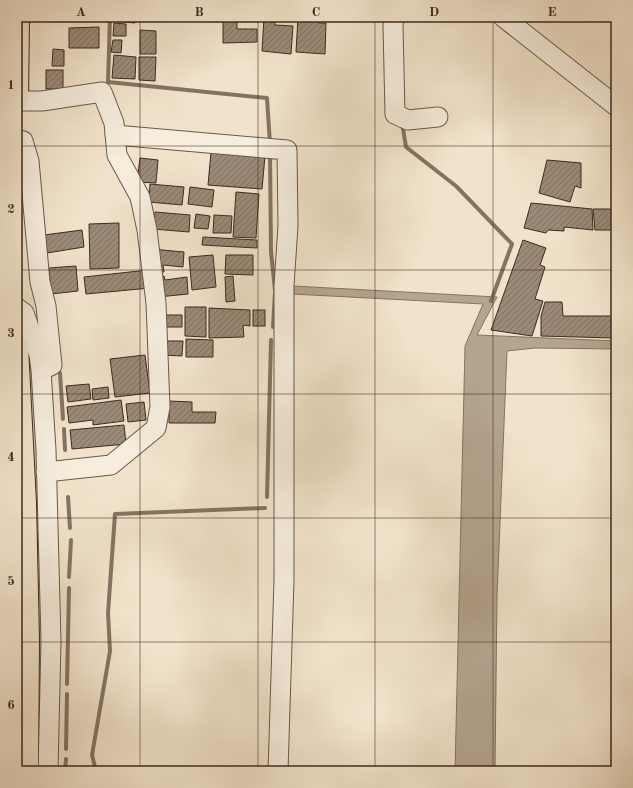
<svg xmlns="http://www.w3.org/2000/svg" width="633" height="788" viewBox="0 0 633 788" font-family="'Old Standard TT',serif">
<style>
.grass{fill:#d3c3ae;stroke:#887666}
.water{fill:#b4a490;stroke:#857362}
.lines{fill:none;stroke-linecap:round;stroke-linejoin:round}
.stream{stroke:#857362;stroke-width:4}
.building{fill:url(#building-hatch);stroke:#3e291e}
.minor-casing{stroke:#6b5849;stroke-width:21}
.major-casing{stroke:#3e291e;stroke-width:24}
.minor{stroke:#f6eddd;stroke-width:19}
.major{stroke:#f1e3cb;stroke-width:22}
.grid{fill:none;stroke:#3e291e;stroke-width:1;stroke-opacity:0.55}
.neatline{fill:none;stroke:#3e291e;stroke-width:1.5}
.grid-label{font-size:13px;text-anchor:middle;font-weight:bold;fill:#3e291e}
</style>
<defs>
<pattern id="building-hatch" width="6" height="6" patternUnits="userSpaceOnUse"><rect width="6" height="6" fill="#9b8a78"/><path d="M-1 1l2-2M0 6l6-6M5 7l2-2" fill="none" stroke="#807162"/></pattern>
</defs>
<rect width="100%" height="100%" fill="#f1e3cb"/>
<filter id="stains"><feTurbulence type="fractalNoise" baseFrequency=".005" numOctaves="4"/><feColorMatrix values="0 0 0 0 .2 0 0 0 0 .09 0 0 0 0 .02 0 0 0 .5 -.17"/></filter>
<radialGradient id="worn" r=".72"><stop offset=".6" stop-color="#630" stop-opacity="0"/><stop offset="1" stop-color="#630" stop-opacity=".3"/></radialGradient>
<path class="grass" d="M23 322 36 368 45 638 41 771H35L39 639 34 497Z"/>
<path class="water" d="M293 286 497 297 477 335 616 341V349L535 348 507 351 497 596 495 771H455L465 346 483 304 292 294Z"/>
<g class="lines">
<g class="stream">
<path d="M110 17 108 82 267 98 270 144"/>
<path d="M402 123 406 147 456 186 512 244 491 301"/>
<path d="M270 153 271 252 275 290H277"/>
<path d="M273 327 275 292"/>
<path d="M60 373 63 419"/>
<path d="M64 429 65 450"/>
<path d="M68 497 70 528"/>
<path d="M267 497 271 340"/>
<path d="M69 577 71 540"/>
<path d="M67 684 69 588"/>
<path d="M66 749 67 694"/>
<path d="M65 771 66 759"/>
<path d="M96 771 92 755 110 651 108 613 115 514 265 508"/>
</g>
</g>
<g class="building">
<path d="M114 17H136L135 23 114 21Z"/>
<path d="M223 17H237V29H257V42L223 43Z"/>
<path d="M264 17H275V25L293 26 291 54 262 51Z"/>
<path d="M298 17H319V23H326L325 54 296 52Z"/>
<path d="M114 23 126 24V36H113Z"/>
<path d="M99 27V48H69V28Z"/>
<path d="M140 30 156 31V54H140Z"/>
<path d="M113 40H122L121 53 111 52Z"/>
<path d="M53 49 64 50V66H52Z"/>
<path d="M114 55 136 57 135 79 112 78Z"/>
<path d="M139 57H156L155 81 139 80Z"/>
<rect x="46" y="70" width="17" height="19"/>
<path d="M211 152 265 156 262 189 208 185Z"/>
<path d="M140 158 158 160 156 183 137 182Z"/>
<path d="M547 160 581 163V188L575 186 570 202 539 193Z"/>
<path d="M150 184 184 187 182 205 149 202Z"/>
<path d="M190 187 214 190 212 207 188 204Z"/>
<path d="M236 192 259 194 256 238 233 237Z"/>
<path d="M531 203 592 209 593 230 564 227V231L548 230 546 233 524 228Z"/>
<path d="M593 209H616V230H595Z"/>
<path d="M155 212 190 215 189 232 153 229Z"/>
<path d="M196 214 210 216 208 229 194 228Z"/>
<path d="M214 215 232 216 231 233H213Z"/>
<path d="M119 223V268L90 269 89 224Z"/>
<path d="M82 230 84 247 47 253 44 235Z"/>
<path d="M203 237 257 240V248L202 245Z"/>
<path d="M523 240 546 248 540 265 545 267 535 299 543 301 532 336 491 330Z"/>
<path d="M614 248H616V274Z"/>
<path d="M152 249 184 252 183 267 163 265 164 272H155Z"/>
<path d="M213 255 216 287 192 290 189 257Z"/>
<path d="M226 255H253V275L225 274Z"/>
<path d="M76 266 78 291 51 294 49 268Z"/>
<path d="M148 270 150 288 86 294 84 277Z"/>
<path d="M164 276 165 280 187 277 188 294 158 297 156 277Z"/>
<path d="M233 276 235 301 226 302 225 277Z"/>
<path d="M545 302H562L563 316H614L613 338 541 336V316Z"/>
<path d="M185 307H206V337L185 336Z"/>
<path d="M209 308 250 310V326L243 325 244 337 209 338Z"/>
<rect x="253" y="310" width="12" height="16"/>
<path d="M160 315H182V327H159Z"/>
<path d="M186 339 213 340V357H186Z"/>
<path d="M161 341H183L182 356 161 355Z"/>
<path d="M145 355 150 393 115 397 110 359Z"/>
<path d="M89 384 91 399 68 402 66 386Z"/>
<path d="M108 387 109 398 93 400 92 389Z"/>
<path d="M121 400 124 421 93 425V420L69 423 67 407Z"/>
<path d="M169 401 192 402V412H216L215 423H169Z"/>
<path d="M144 402 146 420 128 422 126 404Z"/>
<path d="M124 425 126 444 72 449 70 430Z"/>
</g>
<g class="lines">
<defs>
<g id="minor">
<path d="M394 17 393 26 395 114 408 120 438 117"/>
<path d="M503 17 616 106"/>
<path d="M17 101H42L102 92 114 123 117 155 140 197 147 230 156 303 160 407 156 428 111 465 46 472"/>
<path d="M115 135 287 150 288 226 284 286V580L278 771"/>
<path d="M17 139 23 141 29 161 40 282 46 306 52 365 44 369"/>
<path d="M17 308 24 313 39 355 41 370 46 450 51 641 48 771"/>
</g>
<g id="major">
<path d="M17 100 18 17"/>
<path d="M17 347 25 503 28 640 27 771"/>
</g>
</defs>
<use href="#minor" class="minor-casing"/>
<use href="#major" class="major-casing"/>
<use href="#minor" class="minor"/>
<use href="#major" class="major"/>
</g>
<path class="grid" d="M140 17V771M258 17V771M375 17V771M493 17V771M17 146H616M17 270H616M17 394H616M17 518H616M17 642H616"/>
<rect width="633" height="788" fill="none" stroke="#f1e3cb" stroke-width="44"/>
<rect x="22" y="22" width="589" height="744" class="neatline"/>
<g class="grid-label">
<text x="81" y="16">A</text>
<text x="199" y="16">B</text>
<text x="316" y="16">C</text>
<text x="434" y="16">D</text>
<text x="552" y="16">E</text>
<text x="11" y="89">1</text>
<text x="11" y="213">2</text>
<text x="11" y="337">3</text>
<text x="11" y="461">4</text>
<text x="11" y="585">5</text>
<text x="11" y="709">6</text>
</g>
<rect width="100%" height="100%" filter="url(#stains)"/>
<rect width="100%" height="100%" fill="url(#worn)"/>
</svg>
